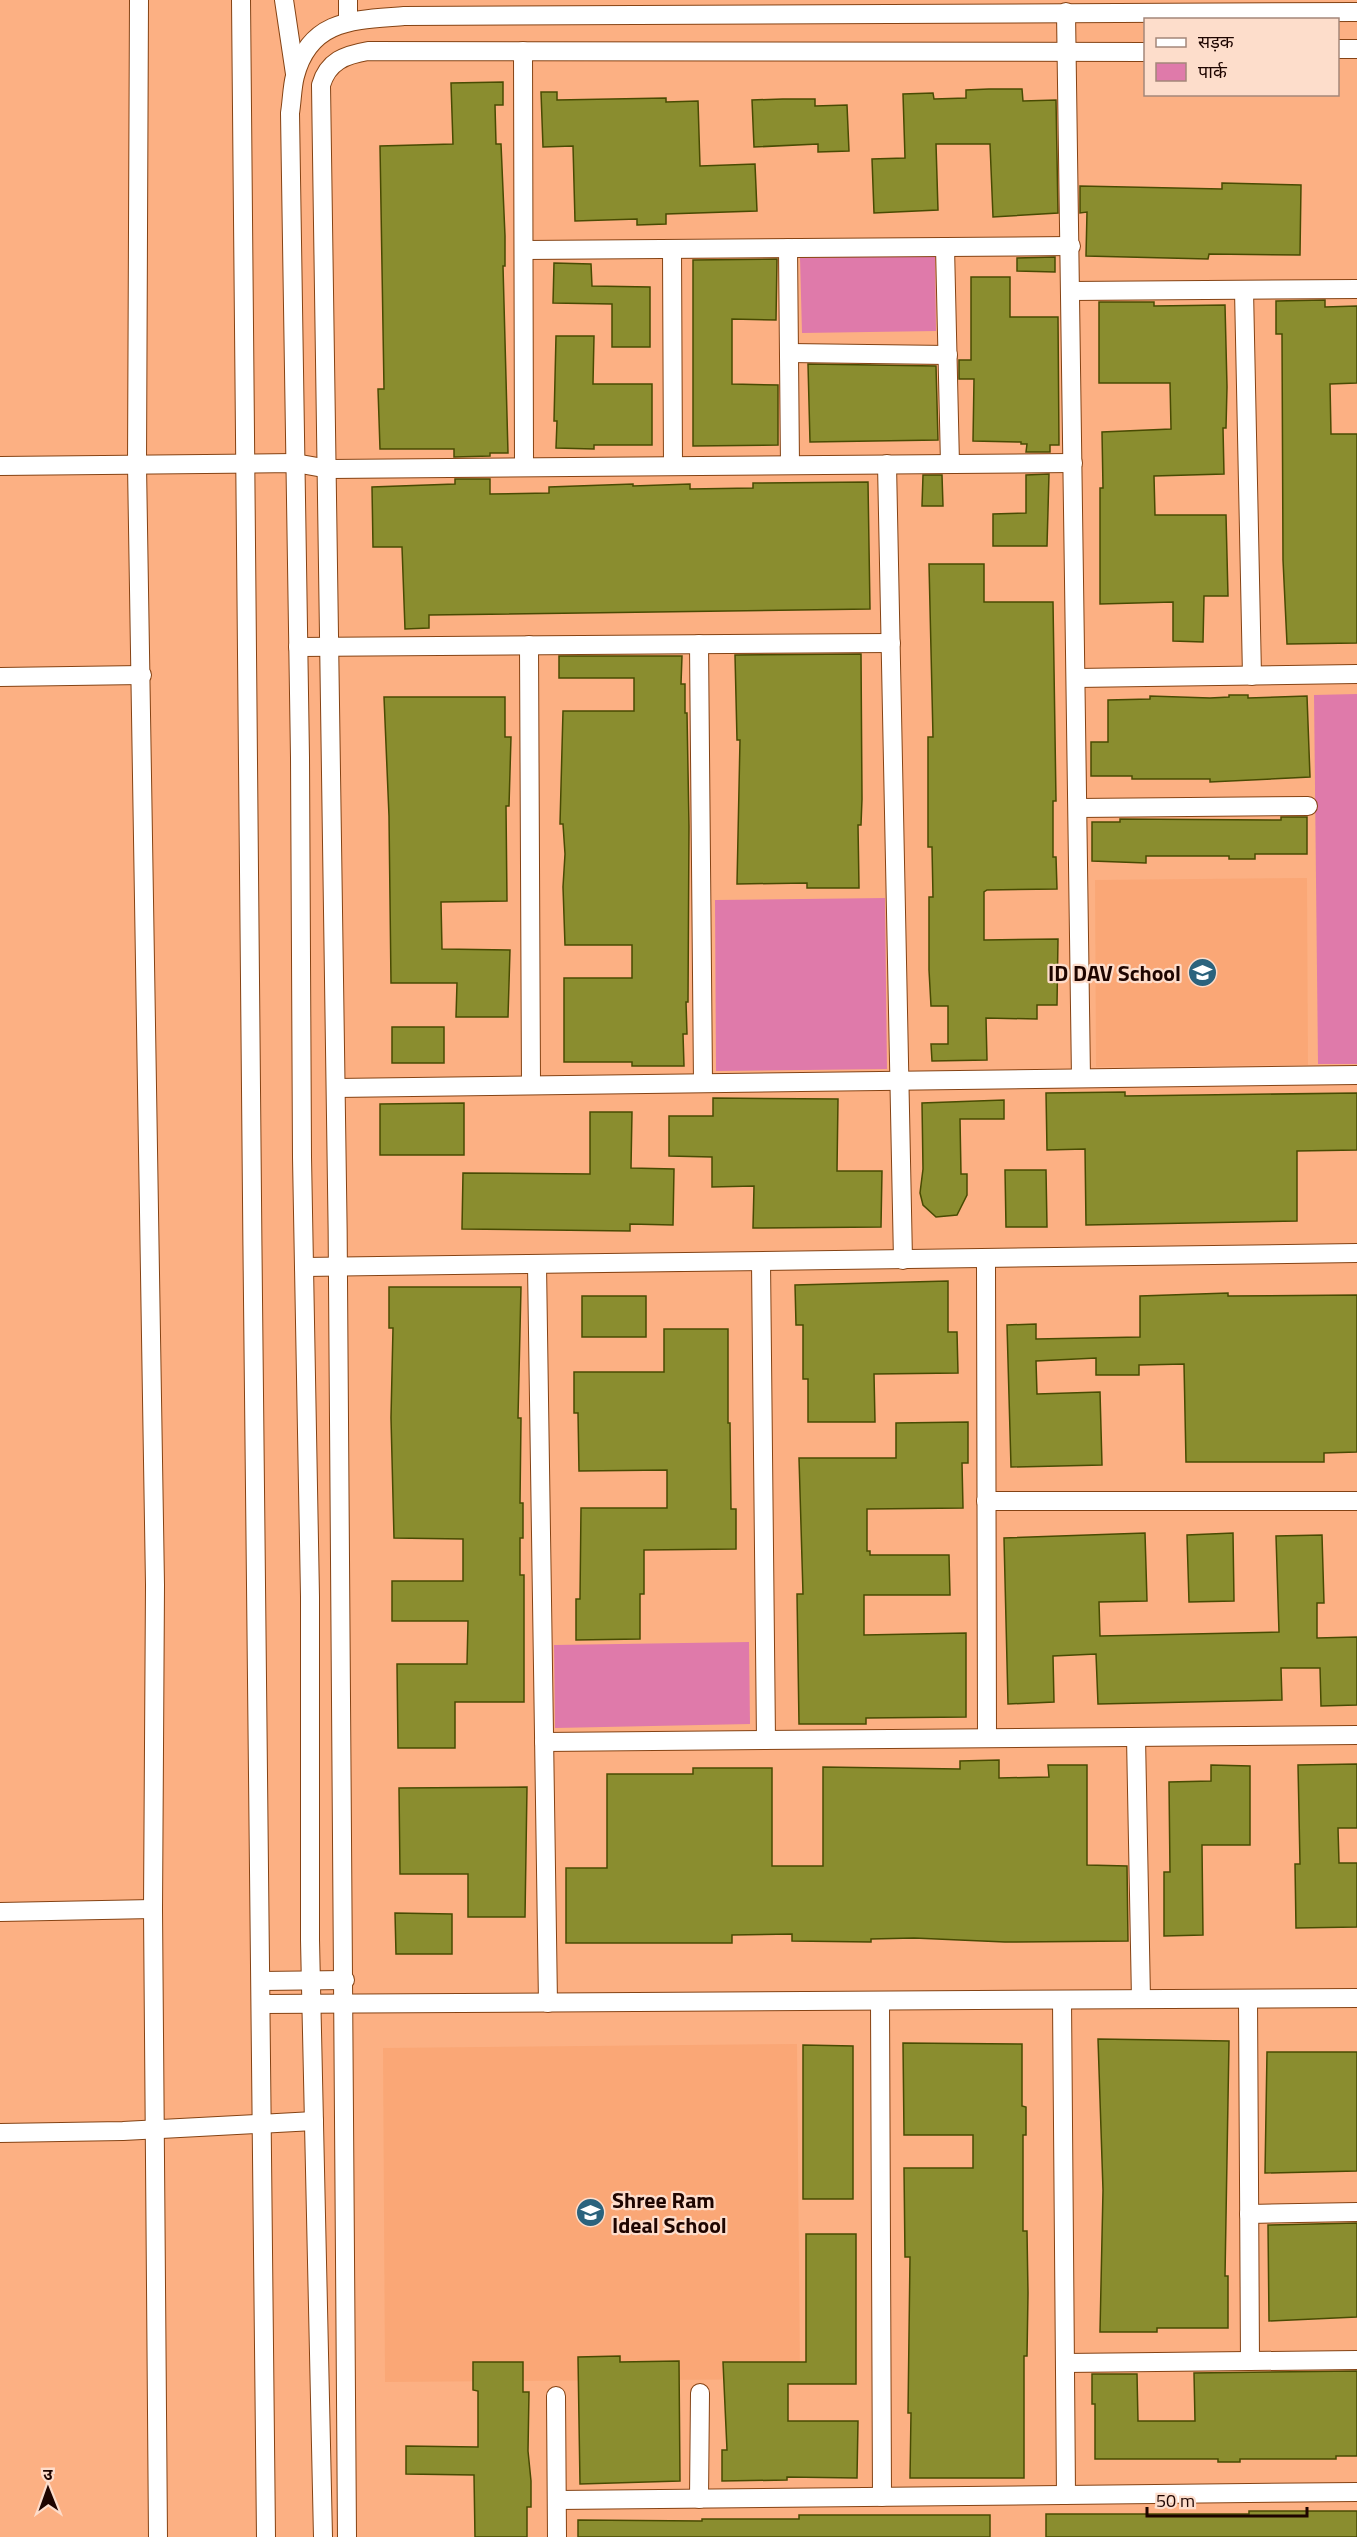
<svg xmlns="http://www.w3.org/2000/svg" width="1357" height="2537" viewBox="0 0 1357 2537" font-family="'Titillium Web','Noto Sans Devanagari',sans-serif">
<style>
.built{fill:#faa776}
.green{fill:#df7aaa}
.building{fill:#8a8d2f;stroke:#494b03;stroke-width:1.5}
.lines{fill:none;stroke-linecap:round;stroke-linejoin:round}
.minor-casing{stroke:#854314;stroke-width:20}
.minor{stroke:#fff;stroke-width:18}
.labels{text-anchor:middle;stroke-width:4.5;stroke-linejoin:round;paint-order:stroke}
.poi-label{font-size:22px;font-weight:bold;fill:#1e0500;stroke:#fdddcb;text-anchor:end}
</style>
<rect width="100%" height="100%" fill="#fcb083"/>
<g class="built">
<path d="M1307 878 1308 1065 1096 1067 1095 880Z"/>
<path d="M797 2044 800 2379 385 2382 383 2048Z"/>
</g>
<g class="green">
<path d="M935 255 936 331 802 333 800 258Z"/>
<path d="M1357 694V1064H1318L1314 695Z"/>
<path d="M885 898 887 1069 716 1071 715 900Z"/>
<path d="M749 1642 750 1724 555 1728 554 1645Z"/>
</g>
<g class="building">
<path d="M503 82V105H495L496 144H501L505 236V266H503L508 453H490V456L454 457V449H380L378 389H384L380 146 453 144 451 83Z"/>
<path d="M989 89H1022L1023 101 1056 100 1058 213 993 217 990 144H936L938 210 874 213 872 159 905 158 903 94 933 93 934 99 966 98V90Z"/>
<path d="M541 92H557V100L666 98V102L698 101 700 166 755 164 757 211 666 214V224L637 225V219L575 221 573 146 543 147Z"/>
<path d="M783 99H815V106L847 105 849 151 818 152V144L754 147 752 100Z"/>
<path d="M1222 183 1301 185 1300 255 1209 254 1208 259 1086 256 1087 212 1080 213V186L1222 189Z"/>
<path d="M1055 257V272L1017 271V258Z"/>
<path d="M777 259 776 320 732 319V384L778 385V445L693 446V260Z"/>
<path d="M554 263 591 264 592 286 650 287V347H612V304L553 303Z"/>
<path d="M971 277H1010V317H1058L1059 445H1050V452H1026L1027 444H1021V442L973 441 974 379H959V360H971Z"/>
<path d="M1325 300V307L1357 306V383L1330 384 1331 434H1357V643L1287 644 1283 560 1282 334H1276V301Z"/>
<path d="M1099 302H1154V306L1225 305 1227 387 1226 428H1223L1224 474 1154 476 1155 515H1226L1228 596H1204L1203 642 1173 641V602L1100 604V488H1103L1102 432 1171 429 1170 383H1099Z"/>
<path d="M556 336H594L593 384H652V445H594V449L556 448 557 421H554Z"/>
<path d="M808 364 936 366 938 440 810 442Z"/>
<path d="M1049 474 1047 546H993V514L1026 513V475Z"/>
<path d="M923 475H942L943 506H922Z"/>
<path d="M455 479H490V494L549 493V487L633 484V486L690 484V489L753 488V483L868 482 870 609 429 615V628L405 629 402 547H373L372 487 455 484Z"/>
<path d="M929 564H984V602H1053L1056 801H1053V857H1056L1057 889 987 890 984 892V940L1058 939 1057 1005H1037V1019L986 1018 987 1060 932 1061 931 1044H948V1006H931L929 970V897H933L932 847H928V737H933Z"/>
<path d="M861 654 862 799 861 825H858L859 888H807V883L737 884 740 740H737L735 655Z"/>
<path d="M559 656H682L681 684H685V713H687L689 827 688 1002H686L687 1034H683L684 1066H632V1062H564V978H632V945H565L563 887 565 854 563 824H560L563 711H634V678H559Z"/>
<path d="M1229 695H1248V698L1307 696 1310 777 1210 782V779H1132V776H1091V742H1108V700L1150 699V696L1210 698 1229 697Z"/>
<path d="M384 697H505V737H511L509 806H506L507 901 441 902 442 949 510 950 508 1017H456L457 983H391L389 816Z"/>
<path d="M1281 817H1307V854H1255V859H1229V856H1146V863L1092 861V822H1120V819L1281 820Z"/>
<rect x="392" y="1027" width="52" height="36"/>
<path d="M1125 1092V1096L1357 1093V1150L1297 1151V1221L1086 1225 1085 1149 1047 1150 1046 1093Z"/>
<path d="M713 1098 838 1099 837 1171H882L881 1227 753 1228 754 1186 712 1187V1157L669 1156V1116H713Z"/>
<path d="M1004 1100V1119H960L961 1174H967V1195L957 1215 936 1217 923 1205 920 1193 923 1169 922 1103Z"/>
<path d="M464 1103V1155H380V1104Z"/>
<path d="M590 1112H632L631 1168 674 1169 673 1225 630 1224V1231L462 1229 463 1173 590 1174Z"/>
<path d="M1005 1170H1046L1047 1227H1006Z"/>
<path d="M948 1281V1332H957L958 1373 874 1374 875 1422H808V1379H803V1325H796L795 1285Z"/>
<path d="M389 1287H521L518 1418H521L520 1503H523V1538H520V1575H524V1702H455V1748H398L397 1664H467L468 1621H392V1581H463V1539L394 1538 391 1418 393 1328H389Z"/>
<path d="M1228 1293V1296L1357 1295V1452L1324 1453V1462H1186L1184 1364 1139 1365V1375H1096V1358L1036 1361 1037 1394 1100 1392 1102 1465 1011 1467 1007 1325 1036 1324V1339L1140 1337V1296Z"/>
<rect x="582" y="1296" width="64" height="41"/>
<path d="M664 1329H728V1423H730L731 1509H736V1549L644 1550V1594H640V1639L576 1640V1599H580L581 1508H667V1470L579 1471 578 1413H574V1372H664Z"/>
<path d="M968 1422V1463H962L963 1508 867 1509V1551H870V1555H949L950 1595H864V1635L966 1633V1717L866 1718V1724H799L797 1594H803L799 1458H896V1423Z"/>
<path d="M1145 1533 1147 1601 1099 1602 1100 1636 1279 1632 1276 1536 1322 1535 1324 1603H1317V1638L1357 1637V1705L1321 1706 1320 1668H1281L1282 1700 1098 1704 1096 1654 1053 1656 1054 1702 1008 1704 1004 1538Z"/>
<path d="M1233 1533 1234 1601 1189 1602 1187 1535Z"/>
<path d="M999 1760V1778L1049 1777 1048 1765H1087V1865L1127 1866 1128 1941 1005 1942 914 1938 871 1939V1942L792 1941V1934L732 1935V1943H566V1868H607V1774H693V1768H772V1866H823V1767L960 1769V1761Z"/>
<path d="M1357 1764V1828H1338L1339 1863H1357V1927L1296 1928 1295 1864H1300L1298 1765Z"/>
<path d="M1211 1765 1250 1766V1845H1202L1203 1935 1164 1936V1872H1170L1169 1782 1211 1781Z"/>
<path d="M527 1787 525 1917H468V1874H400L399 1788Z"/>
<path d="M395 1913 452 1914V1954H396Z"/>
<path d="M1098 2039 1229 2041 1225 2276H1228V2328H1157V2332H1100L1103 2190Z"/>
<path d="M903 2043 1022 2044V2106L1026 2107V2135H1023V2231H1027L1028 2293 1027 2356H1024V2478H910L911 2413H908L910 2257H905L904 2168H973V2135H904Z"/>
<path d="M803 2045 853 2046V2199H803Z"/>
<path d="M1267 2052H1357V2171L1265 2173Z"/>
<path d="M1357 2223V2317L1269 2321 1268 2225Z"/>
<path d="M806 2234H856V2384H788V2421H858L857 2478 787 2477V2480L722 2481V2450H727L723 2362H806Z"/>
<path d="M620 2356V2362L679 2361 680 2481 580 2484 578 2357Z"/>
<path d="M473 2362H523V2392H529L528 2451 531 2481V2507H527V2537H475L474 2475 406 2474V2446L478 2447V2391L473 2390Z"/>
<path d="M1357 2371V2456H1336V2459H1240V2462H1218V2459H1095V2404H1092V2374H1137L1138 2421H1195L1194 2373Z"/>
<path d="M1249 2511H1357V2537H1046V2514H1249Z"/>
<path d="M799 2515H990V2537H578V2520L702 2521V2519H799Z"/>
</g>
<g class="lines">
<defs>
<g id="minor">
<path d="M139 0 137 465 155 1585 153 1909 158 2537"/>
<path d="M241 0C242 846 263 1691 266 2537"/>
<path d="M284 0 295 74"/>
<path d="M348 0V21"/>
<path d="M1066 12 1081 1078"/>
<path d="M1338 49H1357"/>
<path d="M523 51 524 467"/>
<path d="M945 247 950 464"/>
<path d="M788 248 790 465"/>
<path d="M672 249 673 466"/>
<path d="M524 250 1071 246"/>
<path d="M1244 290 1252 676"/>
<path d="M1071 291 1357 289"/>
<path d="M789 353 948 355"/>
<path d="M887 464 903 1260"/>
<path d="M0 466 295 463 329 469 1073 463"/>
<path d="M699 644 703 1083"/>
<path d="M529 645 531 1085"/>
<path d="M298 647 891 643"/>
<path d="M0 677 142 675"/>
<path d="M1076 678 1357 674"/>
<path d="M1078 808 1308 806"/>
<path d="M336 1088 1357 1075"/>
<path d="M986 1259 987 1738"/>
<path d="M761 1262 766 1740"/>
<path d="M537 1265 548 2003"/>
<path d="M304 1267 1357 1253"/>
<path d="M986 1501H1357"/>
<path d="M1136 1737 1141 1999"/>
<path d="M544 1742 1357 1735"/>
<path d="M0 1912 153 1909"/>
<path d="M261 1981 345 1980"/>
<path d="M1248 1999 1250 2361"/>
<path d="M1062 2000 1066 2495"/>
<path d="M880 2001 882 2497"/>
<path d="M261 2004 1357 1998"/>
<path d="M0 2133 123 2131 314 2121"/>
<path d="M1249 2214 1357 2212"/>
<path d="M1065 2363 1357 2360"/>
<path d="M556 2396 557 2537"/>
<path d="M699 2499 700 2393"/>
<path d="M557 2500 1357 2492"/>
<path d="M323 2537 310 1940V1597L302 1157 300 757 290 113C292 101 292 87 295 76 310 18 356 20 404 16L1357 12"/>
<path d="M347 2537C344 1720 336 902 321 85 328 61 345 55 368 51L1146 52"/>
</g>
</defs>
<use href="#minor" class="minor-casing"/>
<use href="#minor" class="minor"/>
</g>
<defs>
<symbol id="school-disc" viewBox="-11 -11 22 22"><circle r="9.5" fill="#2b637d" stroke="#fdddcb"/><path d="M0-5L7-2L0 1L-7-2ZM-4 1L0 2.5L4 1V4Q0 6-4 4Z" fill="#fff"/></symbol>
</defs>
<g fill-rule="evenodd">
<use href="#school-disc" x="1186" y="956" width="33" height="33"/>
<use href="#school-disc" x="574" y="2196" width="33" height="33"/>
</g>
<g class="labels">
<g class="poi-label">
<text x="1181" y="981">ID DAV School</text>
<text x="612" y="2208" text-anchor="start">Shree Ram<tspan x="612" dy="25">Ideal School</tspan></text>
</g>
</g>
<rect x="1144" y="18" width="195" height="78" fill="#fdddcb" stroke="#a4877a" stroke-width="1.5"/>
<rect x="1156" y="38" width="30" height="9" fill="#ffffff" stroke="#a4877a" stroke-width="1.5"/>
<text x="1198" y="48" font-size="18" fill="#1e0500">सड़क</text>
<rect x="1156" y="63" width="30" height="18" fill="#df7aaa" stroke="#a4877a" stroke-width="1.5"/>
<text x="1198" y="78" font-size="18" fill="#1e0500">पार्क</text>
<g transform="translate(48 2489) rotate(359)" stroke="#fdddcb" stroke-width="4.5" paint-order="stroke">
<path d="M0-4.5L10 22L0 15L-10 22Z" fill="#1e0500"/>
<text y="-9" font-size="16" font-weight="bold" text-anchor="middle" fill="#1e0500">उ</text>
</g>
<path d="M1147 2507v9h160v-9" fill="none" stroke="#1e0500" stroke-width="3"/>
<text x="1156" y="2507" font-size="18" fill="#1e0500" stroke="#fdddcb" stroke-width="4.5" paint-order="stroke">50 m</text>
</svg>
